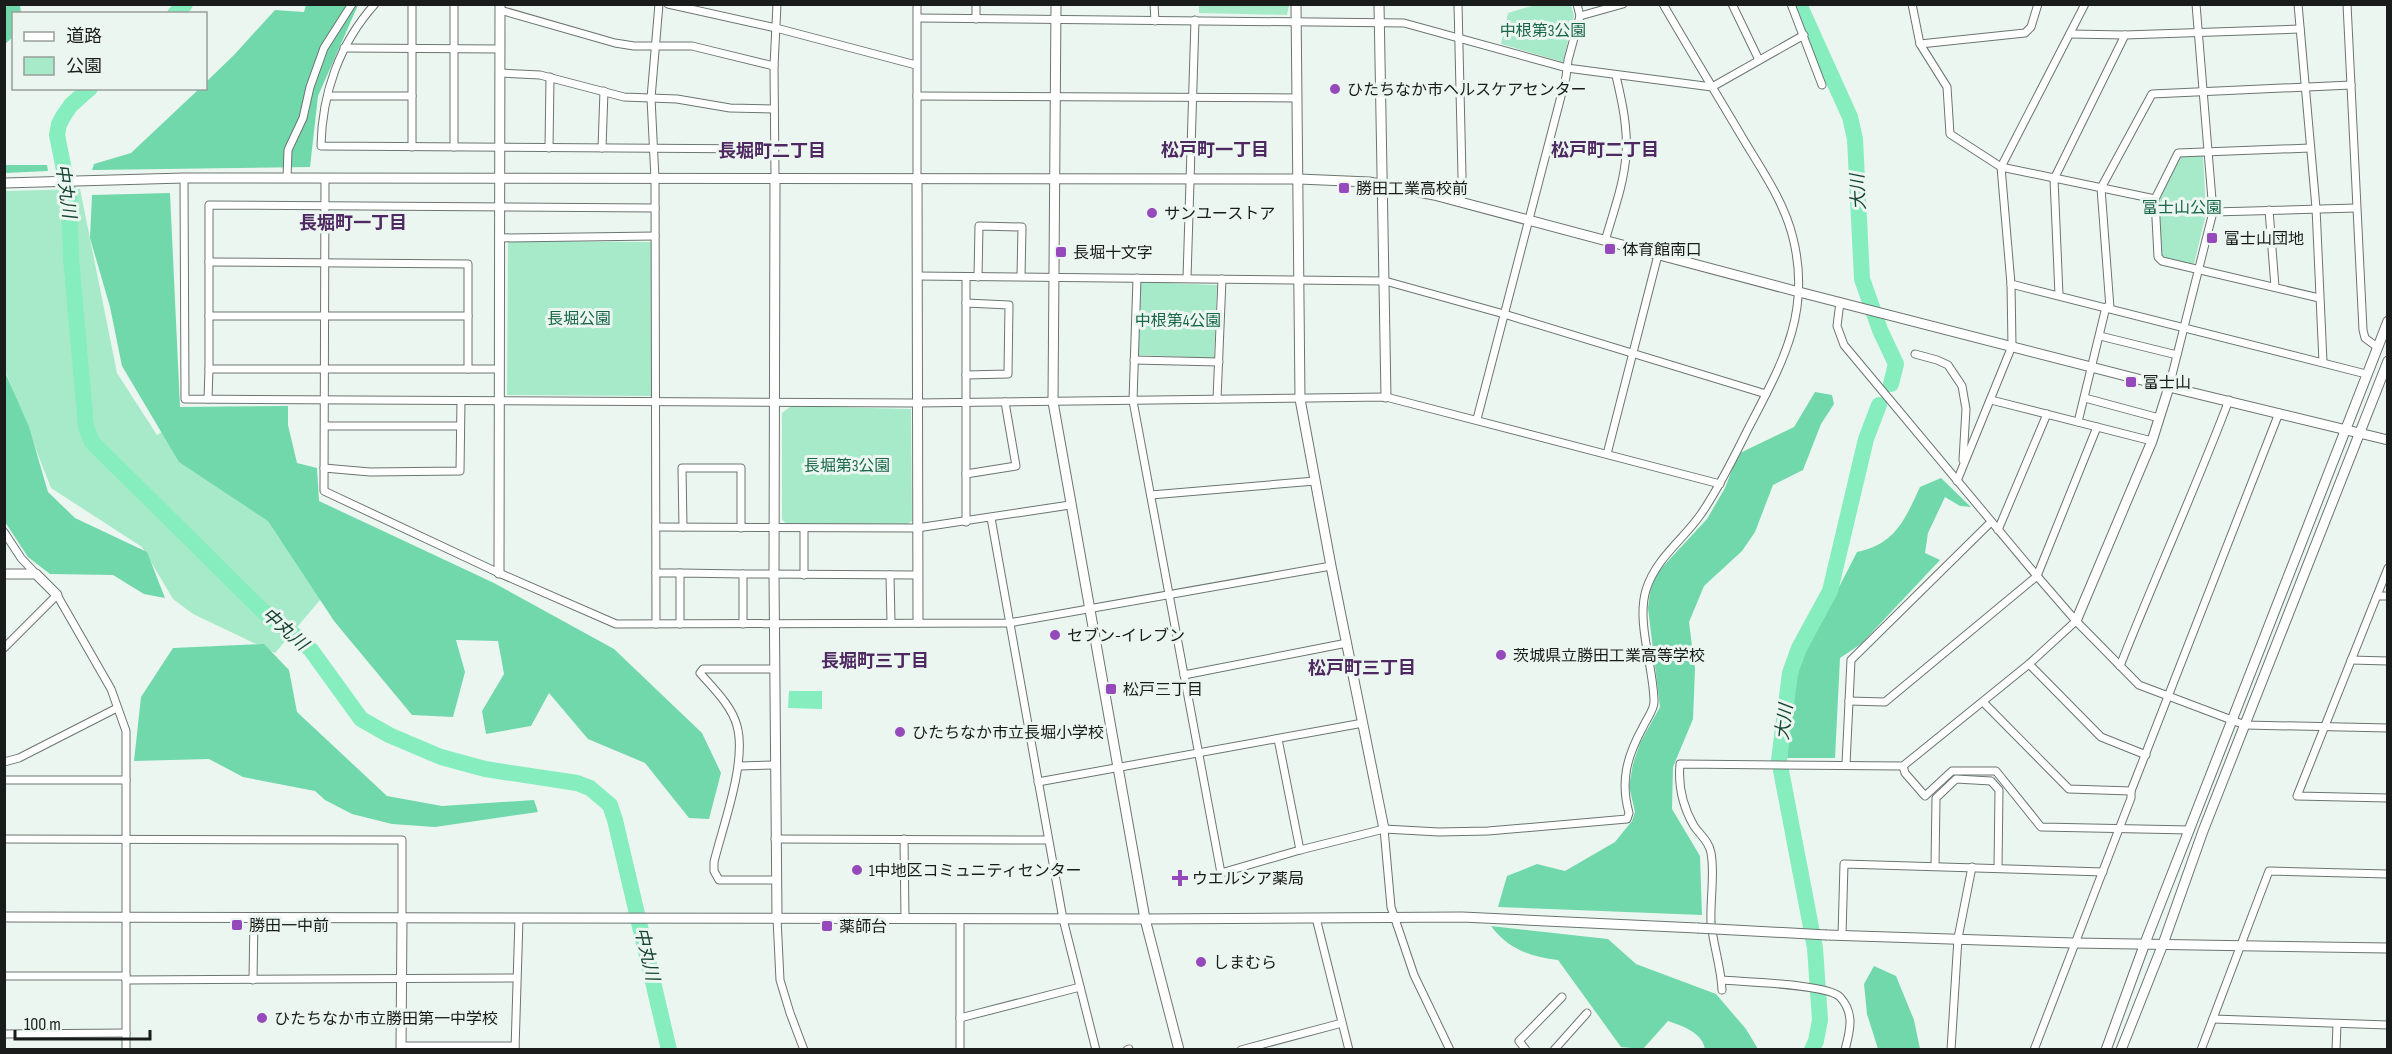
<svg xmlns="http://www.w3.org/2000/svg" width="2392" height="1054" viewBox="0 0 2392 1054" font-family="'Sofia Sans Condensed','Noto Sans JP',sans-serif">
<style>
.green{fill:#a7eac9}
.forest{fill:#71d8ab}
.water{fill:#86edbe}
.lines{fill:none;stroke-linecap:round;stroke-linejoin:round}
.river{stroke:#86edbe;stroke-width:16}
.minor-casing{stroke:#6c7570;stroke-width:9}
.tertiary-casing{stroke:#6c7570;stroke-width:11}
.minor{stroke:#fff;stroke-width:7}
.tertiary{stroke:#fff;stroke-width:9}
.tertiary-bridge-casing{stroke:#6c7570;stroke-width:11;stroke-linecap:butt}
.tertiary-bridge{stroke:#fff;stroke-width:9}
.poi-dot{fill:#9649bb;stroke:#ecf6f1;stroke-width:2}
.labels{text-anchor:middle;stroke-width:6;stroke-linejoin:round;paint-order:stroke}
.park-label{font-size:16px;fill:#176648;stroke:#ecf6f1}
.poi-label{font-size:16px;fill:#191c1a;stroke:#ecf6f1;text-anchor:start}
.neighbourhood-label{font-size:18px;font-weight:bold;fill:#4e2961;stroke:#ecf6f1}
.water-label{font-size:18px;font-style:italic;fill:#184532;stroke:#ecf6f1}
</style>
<rect width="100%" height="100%" fill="#ecf6f1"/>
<g class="green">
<path d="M1538 4 1571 5 1574 16 1563 62 1501 44 1508 13Z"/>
<path d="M1199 5H1289L1287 15 1199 13Z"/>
<path d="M2179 155H2203L2206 214 2194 264 2161 258 2158 199Z"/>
<path d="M80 189 117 373 157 435 191 416 326 593 275 653 193 614 173 599 142 547 51 488 5 370V191Z"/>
<path d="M508 241 652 242 651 396 507 395Z"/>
<path d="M1141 282 1217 285 1214 358 1138 355Z"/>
<path d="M791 406 911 409 912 521 907 524H786L782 519V413Z"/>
</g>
<g class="forest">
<path d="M5 4 20 5 21 13 14 14 13 37 5 44Z"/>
<path d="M306 5H358L318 96 310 167 92 170 94 164 131 153 199 89 206 88V82L234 55 275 10 304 12Z"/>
<path d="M5 165H47L48 171 5 173Z"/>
<path d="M170 193 180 407 288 406V425L297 463 317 468 319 501 494 583 614 649 702 733 721 773 709 819 689 818 645 763 588 739 549 693 531 726 486 734 482 711 504 674 498 641 456 640 465 672 453 717 412 715 334 621 268 521 179 462 122 366 110 307 90 238 92 195Z"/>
<path d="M5 372 29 427 48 492 75 518 147 552 165 598 144 594 113 575 50 574 28 557 5 522Z"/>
<path d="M1815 392 1832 395 1834 404 1821 424 1803 470 1773 485 1755 532 1742 551 1704 586 1689 622 1695 669 1693 719 1673 767 1672 809 1700 856 1702 915 1498 907 1507 876 1537 864 1565 871 1615 842 1632 821 1635 812 1629 786 1633 764 1640 743 1660 707 1648 608 1650 592 1656 574 1707 519 1725 488 1738 454 1794 427Z"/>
<path d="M1941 478 1971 507 1960 506 1945 497 1928 533 1925 553 1940 560 1861 644 1840 658 1835 758H1787L1794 675 1857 552C1896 544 1905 519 1920 487Z"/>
<path d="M264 644 289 670 297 712 387 796 442 806 534 800 538 812 435 827 392 824 352 814 325 800 315 791 243 777 209 759 134 761 141 697 173 648Z"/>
<path d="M1491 926 1608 939 1636 964 1716 994 1746 1029 1758 1049H1705C1702 1032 1682 1026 1668 1021L1643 1049 1621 1047 1558 960C1530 956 1509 950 1491 926Z"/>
<path d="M1874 966 1896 976 1914 1020 1920 1049H1878L1867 1014 1864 984Z"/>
</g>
<path class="water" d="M789 691H822V709L788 708Z"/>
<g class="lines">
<g class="river">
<path d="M1799 4 1850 117 1855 139 1862 279 1880 330 1896 364 1891 384"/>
<path d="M175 14 185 4"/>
<path d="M90 88 71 105 64 115 59 124 57 135 69 195 71 258 86 427 92 442 268 616 297 637 311 650 361 719 389 735 441 757 485 769 577 783 590 788 610 805 615 820 669 1050"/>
<path d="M1812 1050 1816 1041 1820 1020 1815 948 1779 760 1790 673 1799 648 1830 591 1866 439 1879 405"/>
</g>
<defs>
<g id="minor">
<path d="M375 4C339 44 322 94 321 146L774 149"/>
<path d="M412 4V147"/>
<path d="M668 4 776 28 916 65"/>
<path d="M1154 4 1155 21"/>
<path d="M1458 4 1462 176 1461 202"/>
<path d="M1732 4 1759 60"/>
<path d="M1791 4 1822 85"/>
<path d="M1912 4 1920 44 1947 87 1950 134 2001 167 2155 199"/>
<path d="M2298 4 2316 208 2323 362"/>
<path d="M2347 4 2363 330 2365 338 2377 347"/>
<path d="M500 10 615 43 634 46H692L774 66"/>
<path d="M1580 16 1623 4"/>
<path d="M918 18 1404 23 1567 68 1712 87 1804 35"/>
<path d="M976 19V4"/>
<path d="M2070 34 2125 35 2300 29"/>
<path d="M1920 44 2025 33 2031 27 2038 4"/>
<path d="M344 48 500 49"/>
<path d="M500 73 540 75 624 97 677 99 730 108 774 109"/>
<path d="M328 96H412"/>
<path d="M917 96 1297 98"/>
<path d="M454 147V4"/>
<path d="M549 148 550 77"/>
<path d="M602 148 604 91"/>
<path d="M2310 148 2178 153 2155 199 2158 257 2162 261 2319 298"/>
<path d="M184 178 185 399 917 403 1386 397 1720 484"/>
<path d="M287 178 288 150 303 118 310 87 324 48 352 4"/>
<path d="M325 178 324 491 499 573 616 624 1009 623 1331 566"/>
<path d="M775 178 774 66 777 4"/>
<path d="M917 178V4"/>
<path d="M2269 210 2275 287"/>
<path d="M2213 212 2356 208"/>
<path d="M499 238 655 236"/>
<path d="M1605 241C1613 213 1624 184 1626 155 1628 128 1622 101 1616 76"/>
<path d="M917 276 1385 281 1504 314 1766 394"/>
<path d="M978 277 979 226 1022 227 1021 276"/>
<path d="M1137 278 1133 401 1221 873 1300 850 1384 829 1439 832 1488 831 1627 819 1629 813C1620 781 1627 756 1643 727 1646 720 1654 710 1654 702 1654 668 1636 623 1646 590 1656 558 1683 540 1701 514 1719 488 1733 459 1747 431 1781 365 1812 314 1793 238 1784 201 1761 169 1742 137 1716 93 1689 49 1663 4"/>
<path d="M1187 278 1195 20"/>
<path d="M2011 284 2366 374"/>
<path d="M2059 295 2054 179 2125 35"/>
<path d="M1840 302 1837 326 1844 345 2037 576 2076 621 2139 685 2245 725 2388 728"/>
<path d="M2110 308 2101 188 2152 94 2351 85"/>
<path d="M209 316H468"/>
<path d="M2100 336 2177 355"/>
<path d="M1915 354 1937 360 1948 365 1962 386 1966 409 1963 460"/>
<path d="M1134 360 1219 362"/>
<path d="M209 369V205L655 208"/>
<path d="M468 369H499"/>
<path d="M966 375 1008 374 1009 305 966 303"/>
<path d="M2169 387 2213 212 2196 4"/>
<path d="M2085 398 2159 418"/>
<path d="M208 399 209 369H468V264L209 262"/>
<path d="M1217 399 1222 279"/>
<path d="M1991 400 2152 441"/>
<path d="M1477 419 1566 77 1568 60 1580 16 1577 4"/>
<path d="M2078 422 2106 307"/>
<path d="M325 426H460"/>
<path d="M1607 454 1658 255"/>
<path d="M324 468 370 472 460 471 461 401"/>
<path d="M966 474 1016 466 1005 402"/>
<path d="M1957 481 2012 346 2011 284 2001 167 2085 4"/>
<path d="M1151 495 1315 481"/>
<path d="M991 518 1063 919 1096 1050"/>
<path d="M966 522V277"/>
<path d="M656 527 917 528 1070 505"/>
<path d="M683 527 682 468H741V528"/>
<path d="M804 529V575"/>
<path d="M1998 530 2047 414"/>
<path d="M4 532 21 558 36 574"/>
<path d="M2388 568 2297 796 2388 798"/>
<path d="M656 573H680"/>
<path d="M743 574 917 575"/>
<path d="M890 575 891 622"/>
<path d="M2377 596H2388"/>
<path d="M656 624 655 179 651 98 659 4"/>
<path d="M680 624V573L743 574V624"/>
<path d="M4 648 57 595 111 689 126 731V1050"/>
<path d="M2351 660 2388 661"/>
<path d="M2029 664 2101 737 2146 755"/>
<path d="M2120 666C2155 577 2195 490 2229 400"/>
<path d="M774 669H703L700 673C713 688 732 706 737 726 747 762 723 825 714 862V871L719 880H776"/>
<path d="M1184 675 1347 643"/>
<path d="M1849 701 1885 702 2037 576 2097 427"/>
<path d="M1983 702 2069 789 2131 791"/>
<path d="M1278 739 1300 850"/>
<path d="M4 762 19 758 117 708"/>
<path d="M1846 764 1851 660 1991 522"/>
<path d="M739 766 775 765"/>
<path d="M1903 766 1905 773 1925 796 1952 771H1996L2041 827 2190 830"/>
<path d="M4 780H126"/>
<path d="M1038 782 1363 723"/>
<path d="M1384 829 1391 907 1414 975 1450 1050"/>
<path d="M4 839 402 840V917"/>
<path d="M775 839 1048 840"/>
<path d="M904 839 905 918"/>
<path d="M1935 866 1936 798 1956 779 1991 781 1999 790 1998 867"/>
<path d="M777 918 780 980 790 1013 804 1050"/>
<path d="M1316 918 1349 1050"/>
<path d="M960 919V1050"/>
<path d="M1842 935 1844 864 2103 872"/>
<path d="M4 976H126"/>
<path d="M126 980 516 978"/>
<path d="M253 980 254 917"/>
<path d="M1722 980C1744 982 1828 984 1840 997 1855 1013 1850 1031 1845 1050"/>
<path d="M1722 990C1721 966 1713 945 1711 922 1710 900 1715 873 1711 853 1709 841 1700 835 1694 826 1683 807 1678 785 1680 764L1903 766 2029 664 2076 621"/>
<path d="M960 1018 1080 987"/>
<path d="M2213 1019 2388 1025"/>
<path d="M4 1034 126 1033"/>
<path d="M401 1046H515"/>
<path d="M515 1050 519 918"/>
<path d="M1127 1050 1129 1049"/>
<path d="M1241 1050 1342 1023"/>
<path d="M1526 1050 1519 1041 1562 997"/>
<path d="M1554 1050 1587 1013"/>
<path d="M1951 1050 1958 938 1972 867"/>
<path d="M2034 1050 2119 829 2131 798V791L2279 413"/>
<path d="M2201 1050 2269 871 2388 874"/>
<path d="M2336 1050 2337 1024"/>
</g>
<g id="tertiary">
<path d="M1056 4 1053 402 1145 919 1179 1050"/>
<path d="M1296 4 1300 399 1331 566 1384 829"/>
<path d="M1379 4 1386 397"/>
<path d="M775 178 774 575 777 918"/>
<path d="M917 178 918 622"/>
<path d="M4 183 184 178 1299 179 1369 182 1434 195 1799 292 2169 387 2388 440"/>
<path d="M499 573 500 4"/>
<path d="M4 574H36L57 595"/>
<path d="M2076 621 2152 441 2169 387"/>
<path d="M4 917 1145 919 1462 917 1697 928"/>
<path d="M1827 935 2074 943 2388 948"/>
<path d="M401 1050 402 917"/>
<path d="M2106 1050 2145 943 2388 321"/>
<path d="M2121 1050 2163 944 2203 831 2388 361"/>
</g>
</defs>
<use href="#minor" class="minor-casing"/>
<use href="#tertiary" class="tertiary-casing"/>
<use href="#minor" class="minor"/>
<use href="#tertiary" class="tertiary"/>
<defs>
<path id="tertiary-bridge" d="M1697 928 1827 935"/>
</defs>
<use href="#tertiary-bridge" class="tertiary-bridge-casing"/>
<use href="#tertiary-bridge" class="tertiary-bridge"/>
</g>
<g class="poi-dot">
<circle cx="1335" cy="89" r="6"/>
<rect x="1338" y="182" width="12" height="12" rx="3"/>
<circle cx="1152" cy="213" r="6"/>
<rect x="2206" y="232" width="12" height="12" rx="3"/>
<rect x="1604" y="243" width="12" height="12" rx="3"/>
<rect x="1055" y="246" width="12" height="12" rx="3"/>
<rect x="2125" y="376" width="12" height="12" rx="3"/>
<circle cx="1055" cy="635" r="6"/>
<circle cx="1501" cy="655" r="6"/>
<rect x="1105" y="683" width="12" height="12" rx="3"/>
<circle cx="900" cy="732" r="6"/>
<circle cx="857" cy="870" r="6"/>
<path d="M1177 869h6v6h6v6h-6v6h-6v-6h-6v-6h6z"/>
<rect x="231" y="919" width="12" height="12" rx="3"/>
<rect x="821" y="920" width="12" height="12" rx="3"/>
<circle cx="1201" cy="962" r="6"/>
<circle cx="262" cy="1018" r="6"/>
</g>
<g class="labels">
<g class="park-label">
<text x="1543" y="36">中根第3公園</text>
<text x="2182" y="213">富士山公園</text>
<text x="579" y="324">長堀公園</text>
<text x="1178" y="326">中根第4公園</text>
<text x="847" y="471">長堀第3公園</text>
</g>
<g class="poi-label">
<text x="1347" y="95">ひたちなか市ヘルスケアセンター</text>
<text x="1356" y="194">勝田工業高校前</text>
<text x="1164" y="219">サンユーストア</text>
<text x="2224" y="244">富士山団地</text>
<text x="1622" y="255">体育館南口</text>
<text x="1073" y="258">長堀十文字</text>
<text x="2143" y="388">富士山</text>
<text x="1067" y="641">セブン-イレブン</text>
<text x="1513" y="661">茨城県立勝田工業高等学校</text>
<text x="1123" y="695">松戸三丁目</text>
<text x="912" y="738">ひたちなか市立長堀小学校</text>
<text x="869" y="876">1中地区コミュニティセンター</text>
<text x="1192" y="884">ウエルシア薬局</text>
<text x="249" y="931">勝田一中前</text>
<text x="839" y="932">薬師台</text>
<text x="1213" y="968">しまむら</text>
<text x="274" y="1024">ひたちなか市立勝田第一中学校</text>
</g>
<g class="neighbourhood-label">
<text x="1215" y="156">松戸町一丁目</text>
<text x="1605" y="156">松戸町二丁目</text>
<text x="772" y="157">長堀町二丁目</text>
<text x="353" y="229">長堀町一丁目</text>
<text x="875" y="667">長堀町三丁目</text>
<text x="1362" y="674">松戸町三丁目</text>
</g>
<g class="water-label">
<text transform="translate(66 191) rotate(82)" y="6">中丸川</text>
<text transform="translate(1858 192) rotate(-93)" y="6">大川</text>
<text transform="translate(285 629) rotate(41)" y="6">中丸川</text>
<text transform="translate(1784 722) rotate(-83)" y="6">大川</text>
<text transform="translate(647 954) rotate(77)" y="6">中丸川</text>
</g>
</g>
<rect width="2392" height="1054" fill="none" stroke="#191c1a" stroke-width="12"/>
<rect x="12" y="12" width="195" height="78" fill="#ecf6f1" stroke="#989f9b" stroke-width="1.5"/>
<rect x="24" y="32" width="30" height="9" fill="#ffffff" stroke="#989f9b" stroke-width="1.5"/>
<text x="66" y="42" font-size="18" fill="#191c1a">道路</text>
<rect x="24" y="57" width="30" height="18" fill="#a7eac9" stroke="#989f9b" stroke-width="1.5"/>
<text x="66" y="72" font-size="18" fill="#191c1a">公園</text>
<path d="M15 1030v9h135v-9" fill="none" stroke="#191c1a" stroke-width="3"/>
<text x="24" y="1030" font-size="18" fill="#191c1a" stroke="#ecf6f1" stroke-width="4.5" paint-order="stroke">100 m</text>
</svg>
